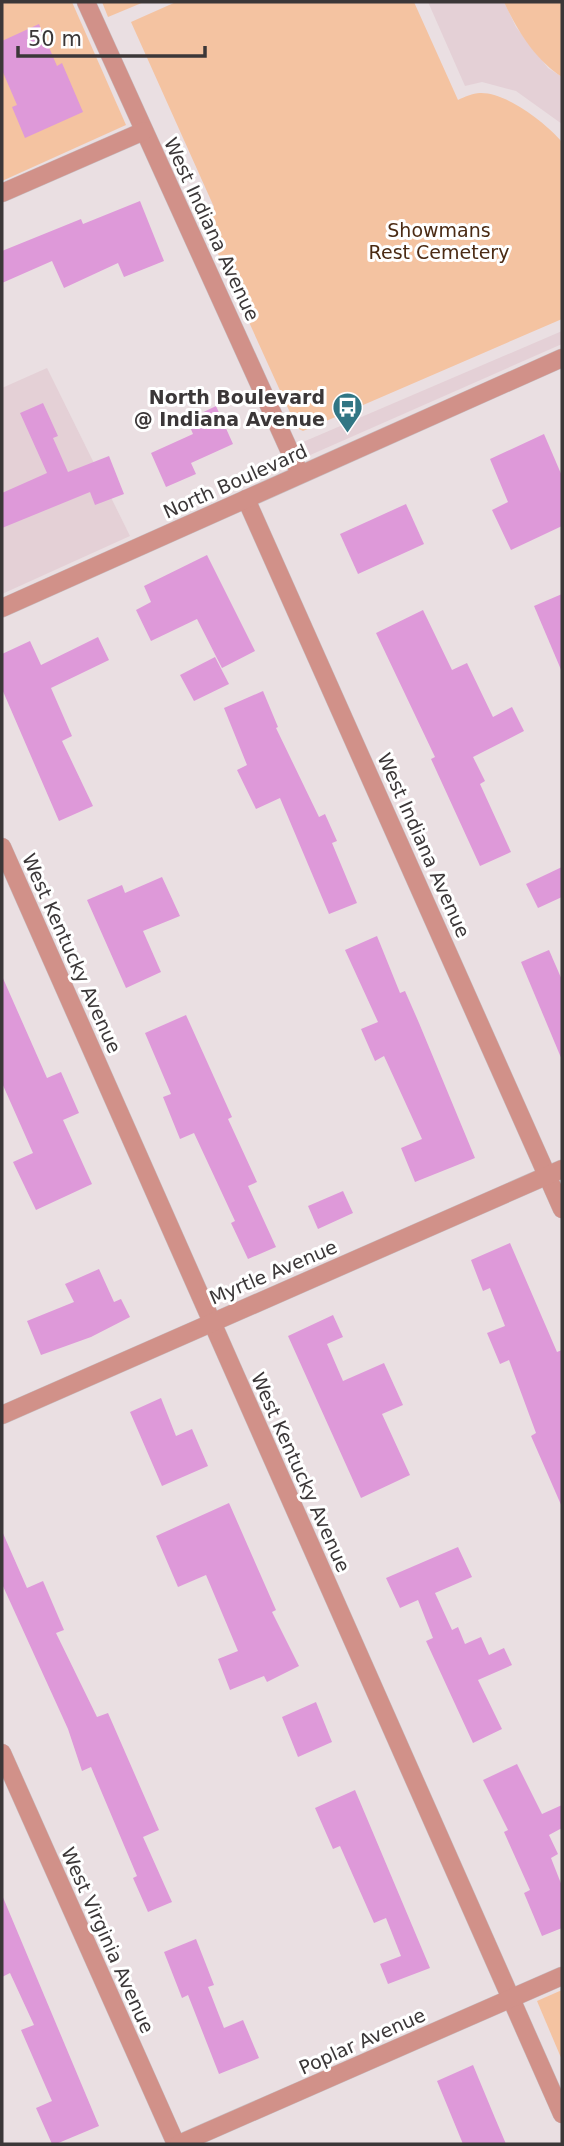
<svg xmlns="http://www.w3.org/2000/svg" width="564" height="2146" viewBox="0 0 564 2146" font-family="'DejaVu Sans',sans-serif">
<style>
.built{fill:#e4d0d6}
.green{fill:#f4c3a1}
.building{fill:#de99d9}
.lines{fill:none;stroke-linecap:round;stroke-linejoin:round}
.minor-casing{stroke:#c7bdc0;stroke-width:19}
.tertiary-casing{stroke:#c7bdc0;stroke-width:19}
.minor{stroke:#d19189;stroke-width:18}
.tertiary{stroke:#d19189;stroke-width:18}
.labels{text-anchor:middle;stroke-width:6;stroke-linejoin:round;paint-order:stroke}
.street-label{font-size:19px;fill:#3b3738;stroke:#fff}
.park-label{font-size:19px;fill:#4b2b14;stroke:#fff}
.poi-label{font-size:19px;font-weight:bold;fill:#3b3738;stroke:#fff;text-anchor:end}
</style>
<rect width="100%" height="100%" fill="#eadfe2"/>
<g class="built">
<path d="M428 2H504L516 27 548 68 562 77V124L516 91 482 82 465 86Z"/>
<path d="M562 331V344L308 456 303 442Z"/>
<path d="M47 368 130 536 2 594V388Z"/>
</g>
<g class="green">
<path d="M2 2H72L126 125 2 181Z"/>
<path d="M102 2H144L108 17Z"/>
<path d="M176 2H414L458 100C464 97 473 93 480 93 506 92 546 123 562 142V319L303 431 297 428 200 214 214 207 131 22Z"/>
<path d="M504 2H562V77C535 60 517 30 504 2Z"/>
<path d="M562 1990V2060L537 2001Z"/>
</g>
<g class="building">
<path d="M39 24 57 66 62 63 83 112 25 138 12 107 17 105 2 70V41Z"/>
<path d="M140 201 164 261 124 277 118 263 64 288 52 261 2 283V251L81 219 83 224Z"/>
<path d="M43 403 58 436 53 438 68 472 109 456 124 494 95 505 90 492 2 528V493L47 473 20 413Z"/>
<path d="M216 406 233 444 191 463 196 474 166 487 151 453 193 434 187 420Z"/>
<path d="M544 434 562 476V526L511 550 492 510 508 502 490 459Z"/>
<path d="M406 504 424 544 358 574 340 534Z"/>
<path d="M207 555 255 651 222 668 197 619 151 641 136 610 151 602 144 586Z"/>
<path d="M562 594V672L534 606Z"/>
<path d="M423 610 452 670 467 663 493 717 512 707 524 731 473 757 485 781 480 784 511 852 480 866 431 759 435 757 376 633Z"/>
<path d="M98 637 109 660 51 688 72 736 62 741 93 806 59 821 2 689V654L30 641 41 665Z"/>
<path d="M215 657 229 684 194 701 180 675Z"/>
<path d="M263 691 278 727 276 728 319 817 325 814 337 841 332 843 357 903 329 914 280 798 256 809 237 770 247 765 224 708Z"/>
<path d="M562 867V897L538 908 526 884Z"/>
<path d="M162 877 180 916 143 931 161 972 126 988 87 900 122 885 125 893Z"/>
<path d="M377 936 400 993 405 991 419 1023 475 1158 415 1182 401 1148 422 1139 384 1056 375 1061 361 1029 378 1022 345 950Z"/>
<path d="M549 950 562 980V1060L521 962Z"/>
<path d="M2 976 47 1078 61 1072 79 1113 63 1120 92 1184 36 1210 13 1162 33 1153 2 1083Z"/>
<path d="M186 1015 232 1117 228 1119 257 1182 248 1186 276 1247 248 1259 231 1223 235 1221 194 1133 180 1139 163 1097 171 1094 145 1033Z"/>
<path d="M343 1191 353 1213 318 1229 308 1206Z"/>
<path d="M510 1243 557 1352 562 1350V1507L531 1436 536 1433 509 1360 500 1364 487 1333 505 1326 490 1288 483 1291 471 1260Z"/>
<path d="M99 1269 114 1302 121 1299 130 1317 91 1337 41 1355 27 1321 74 1302 65 1284Z"/>
<path d="M333 1315 343 1337 327 1344 343 1381 384 1363 403 1405 382 1414 410 1475 361 1498 288 1336Z"/>
<path d="M161 1398 176 1436 192 1429 208 1466 162 1486 130 1412Z"/>
<path d="M229 1503 276 1610 272 1612 299 1666 267 1682 264 1676 230 1690 218 1659 238 1651 206 1575 178 1587 156 1536Z"/>
<path d="M2 1531 27 1588 43 1581 64 1630 56 1633 97 1717 108 1713 159 1830 143 1837 172 1902 148 1912 133 1878 137 1876 91 1767 82 1771 68 1729 2 1584Z"/>
<path d="M458 1547 472 1577 435 1593 452 1630 458 1627 465 1644 481 1637 489 1655 504 1648 512 1665 478 1680 502 1729 473 1743 426 1641 433 1638 418 1600 400 1608 386 1578Z"/>
<path d="M316 1702 332 1742 298 1757 282 1717Z"/>
<path d="M517 1764 542 1814 562 1805V1828L549 1835 558 1854 551 1858 562 1886V1928L542 1936 524 1893 530 1890 504 1832 508 1830 483 1780Z"/>
<path d="M355 1790 430 1968 388 1984 380 1964 401 1956 386 1918 374 1923 340 1846 333 1849 315 1808Z"/>
<path d="M2 1895 99 2126 56 2144H52L36 2108 52 2101 21 2030 34 2025 10 1973 2 1977Z"/>
<path d="M196 1939 214 1985 208 1987 224 2028 243 2020 259 2058 219 2074 188 1995 182 1998 164 1952Z"/>
<path d="M473 2065 495 2118 506 2144H463L437 2081Z"/>
</g>
<g class="lines">
<defs>
<g id="minor">
<path d="M86 2 300 474"/>
<path d="M2 193 144 131"/>
<path d="M246 499 562 1209"/>
<path d="M2 847 562 2114"/>
<path d="M2 1415 562 1169"/>
<path d="M2 1753 176 2144"/>
<path d="M179 2144 562 1976"/>
</g>
<path id="tertiary" d="M2 608 562 358"/>
</defs>
<use href="#minor" class="minor-casing"/>
<use href="#tertiary" class="tertiary-casing"/>
<use href="#minor" class="minor"/>
<use href="#tertiary" class="tertiary"/>
</g>
<defs>
<symbol id="bus-pin" viewBox="-11 -11 22 30"><path d="M0 17L-7.5 6A9.5 9.5 0 1 1 7.5 6Z" fill="#317684" stroke="#fff"/><path d="M-5-6H5V4H4V6H2V4H-2V6H-4V4H-5ZM-3.5-4V0h7V-4ZM-3.5 1.2v1.5H-2V1.2ZM2 1.2v1.5H3.5V1.2Z" fill="#fff"/></symbol>
</defs>
<g fill-rule="evenodd">
<use href="#bus-pin" x="330" y="390" width="35" height="47"/>
</g>
<g class="labels">
<g class="street-label">
<text transform="translate(212 229) rotate(65)" y="7">West Indiana Avenue</text>
<text transform="translate(235 481) rotate(-24)" y="7">North Boulevard</text>
<text transform="translate(424 845) rotate(66)" y="7">West Indiana Avenue</text>
<text transform="translate(72 953) rotate(66)" y="7">West Kentucky Avenue</text>
<text transform="translate(273 1272) rotate(-23)" y="7">Myrtle Avenue</text>
<text transform="translate(301 1472) rotate(66)" y="7">West Kentucky Avenue</text>
<text transform="translate(108 1940) rotate(66)" y="7">West Virginia Avenue</text>
<text transform="translate(362 2041) rotate(-24)" y="7">Poplar Avenue</text>
</g>
<g class="park-label">
<text x="439" y="237">Showmans<tspan x="439" dy="22">Rest Cemetery</tspan></text>
</g>
<g class="poi-label">
<text x="325" y="404">North Boulevard<tspan x="325" dy="22">@ Indiana Avenue</tspan></text>
</g>
</g>
<rect width="564" height="2146" fill="none" stroke="#3b3738" stroke-width="7"/>
<path d="M18 46v10h187v-10" fill="none" stroke="#3b3738" stroke-width="3.5"/>
<text x="28" y="46" font-size="21" fill="#3b3738" stroke="#ffffff" stroke-width="5" paint-order="stroke">50 m</text>
</svg>
